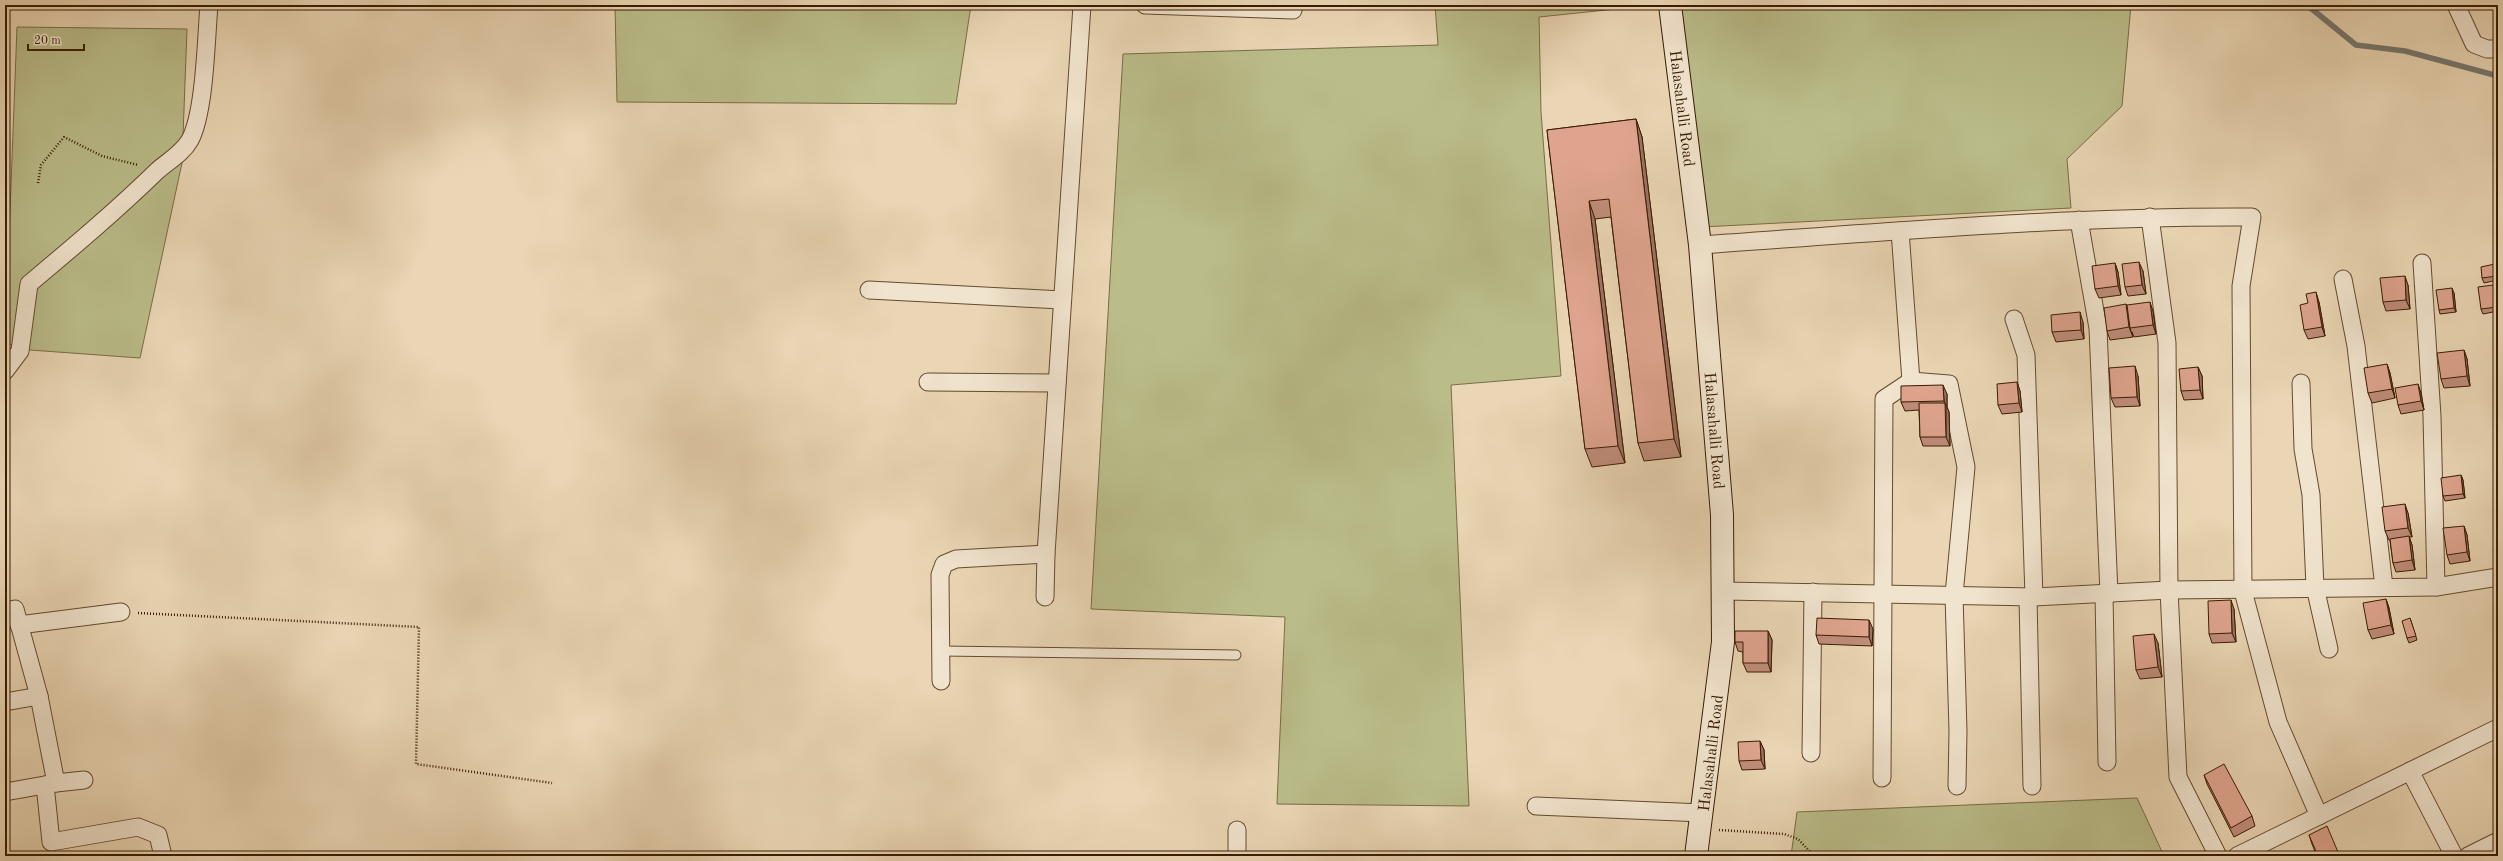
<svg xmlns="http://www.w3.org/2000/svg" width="2503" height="861" viewBox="0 0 2503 861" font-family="'Old Standard TT',serif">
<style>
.green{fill:#babd8a;stroke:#7a6c46}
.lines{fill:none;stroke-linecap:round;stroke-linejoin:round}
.stream{stroke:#767870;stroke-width:5.5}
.lane-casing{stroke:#654a2e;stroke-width:11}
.street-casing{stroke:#654a2e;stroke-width:19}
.secondary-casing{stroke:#391c02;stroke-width:24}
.path{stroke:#391c02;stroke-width:2.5;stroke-dasharray:1 2;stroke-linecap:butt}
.lane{stroke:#f1e4ce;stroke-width:9}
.street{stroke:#f1e4ce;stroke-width:17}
.secondary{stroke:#f1e4ce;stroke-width:22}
.wall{fill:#c08d7a;stroke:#391c02}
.shaded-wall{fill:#9c7363;stroke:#391c02}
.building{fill:#dfa48e;stroke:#391c02}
.labels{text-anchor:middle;stroke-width:3;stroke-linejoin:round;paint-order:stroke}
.street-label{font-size:16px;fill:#391c02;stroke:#f1e4ce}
</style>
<rect width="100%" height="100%" fill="#ead6b4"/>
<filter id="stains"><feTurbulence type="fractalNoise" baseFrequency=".005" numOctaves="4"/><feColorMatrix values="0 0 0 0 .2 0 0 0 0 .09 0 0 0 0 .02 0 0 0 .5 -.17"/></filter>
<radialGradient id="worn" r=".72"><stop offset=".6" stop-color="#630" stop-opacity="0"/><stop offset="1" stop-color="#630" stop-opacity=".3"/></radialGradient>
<g class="green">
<path d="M615 5H971L956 104 617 102Z"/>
<path d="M1435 5H1635V7L1539 17 1541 112 1561 376 1451 385 1469 806 1277 804 1285 617 1091 609 1123 54 1438 45Z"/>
<path d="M1678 5H2131L2122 106 2067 159 2071 208 1702 227Z"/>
<path d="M17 27 187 29 182 163 140 358 30 350 5 343Z"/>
<path d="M2137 798 2164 856H1791L1797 812Z"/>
</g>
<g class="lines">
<path class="stream" d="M2307 5 2356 45 2405 51 2498 76"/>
<defs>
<path id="lane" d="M941 651 1236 655"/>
<g id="street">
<path d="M1145 5 1293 10 1294 5"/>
<path d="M2456 5 2474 44 2487 49H2498"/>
<path d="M2150 217 2167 343 2169 590 2178 777 2218 856"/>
<path d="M2079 220 2098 328 2109 594"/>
<path d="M1900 231 1911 381"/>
<path d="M1700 245C1884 232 2068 216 2252 217L2241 286 2243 591 2278 722 2319 816"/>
<path d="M2422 263 2432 416 2436 587"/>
<path d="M2343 279 2356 346 2384 587"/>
<path d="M869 290 1062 300"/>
<path d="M2014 319 2026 355 2034 597"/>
<path d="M5 371 20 351 29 284C73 247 116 211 157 171 168 161 182 154 190 140 205 112 206 39 209 5"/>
<path d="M928 382 1057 383"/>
<path d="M2301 383 2303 449 2311 495 2315 587 2329 649"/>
<path d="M1723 591 2034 597 2169 590 2436 587 2498 577"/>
<path d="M2104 594 2107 762"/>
<path d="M1045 597 1046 554 1082 5"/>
<path d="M2028 597 2032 786"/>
<path d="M5 611 15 609 39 696 56 783"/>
<path d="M19 625 121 612"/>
<path d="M941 681 940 575 944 564 956 559 1046 554"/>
<path d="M5 702 39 696"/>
<path d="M1811 753 1813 592"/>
<path d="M2410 771 2454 856"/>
<path d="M1882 778 1884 399 1911 381 1949 384 1966 467 1954 595 1958 731 1957 786"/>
<path d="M45 785 51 842 138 827 158 835 163 856"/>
<path d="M5 792 56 783 84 780"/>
<path d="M1536 806 1703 813"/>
<path d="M1237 830V856"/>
<path d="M2237 856 2498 728"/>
<path d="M2468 856 2498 841"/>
</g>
<g id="secondary">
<path id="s1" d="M1670 5 1700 245 1722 515 1723 642 1696 856"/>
</g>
</defs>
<use href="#lane" class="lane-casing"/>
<use href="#street" class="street-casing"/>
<use href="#secondary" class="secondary-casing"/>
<g class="path">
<path d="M38 183 41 165 64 137 102 156 138 165"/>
<path d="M138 613 419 627 416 764 552 783"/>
<path d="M1719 830 1784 834 1798 839 1814 856"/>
<path d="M2041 856 2043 855"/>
</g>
<use href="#lane" class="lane"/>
<use href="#street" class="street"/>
<use href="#secondary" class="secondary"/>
</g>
<g class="wall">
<path d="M1636 119 1642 137 1681 457 1644 461 1638 443 1611 217 1595 219 1625 463 1592 467 1585 449 1547 130Z"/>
<path d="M2115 263 2118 272 2121 295 2099 298 2095 289Z"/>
<path d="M2497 269 2498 280 2484 283 2482 278Z"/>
<path d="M2143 271 2146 294 2128 296 2125 287Z"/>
<path d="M2408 285 2410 309 2386 311 2383 302Z"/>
<path d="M2493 285 2495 290 2498 311 2483 314 2481 309Z"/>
<path d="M2454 293 2456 312 2440 314 2439 310Z"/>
<path d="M2319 302 2325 336 2308 339 2304 330Z"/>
<path d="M2126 304 2128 309 2153 311 2156 334 2134 337 2132 332 2133 337 2110 340 2107 331Z"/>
<path d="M2083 322 2084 339 2056 342 2052 332Z"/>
<path d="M2464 350 2467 359 2470 386 2444 388 2441 379Z"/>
<path d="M2387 364 2390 373 2395 398 2372 403 2368 393Z"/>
<path d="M2198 367 2202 376 2203 399 2184 400 2181 391Z"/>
<path d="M2138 376 2140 406 2115 407 2111 398Z"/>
<path d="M2017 382 2020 391 2022 412 2002 414 1998 405Z"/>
<path d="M2421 393 2424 410 2401 414 2398 405Z"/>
<path d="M1947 394V407L1949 412 1950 446H1923L1920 437 1919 410 1905 411 1901 402Z"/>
<path d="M2461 475 2463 480 2465 498 2445 501 2443 496Z"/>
<path d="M2408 513 2412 537H2409L2412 545 2415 570 2396 572 2393 563 2390 540H2389L2385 531Z"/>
<path d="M2464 526 2467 535 2470 561 2450 564 2447 555Z"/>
<path d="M2386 599 2389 608 2394 634 2372 639 2368 630Z"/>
<path d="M2234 609 2236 642 2212 643 2209 634Z"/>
<path d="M2410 618 2417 640 2409 643 2407 638Z"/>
<path d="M1873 629 1872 646 1819 644 1816 635Z"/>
<path d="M1768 631 1772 640 1771 672H1747L1743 663V652L1738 651 1735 642Z"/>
<path d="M2158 643 2162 677 2140 679 2136 670Z"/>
<path d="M1760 741 1764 750 1765 769 1742 770 1739 761Z"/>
<path d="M2204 775 2252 816 2255 826 2234 837 2207 784Z"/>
<path d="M2309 835 2338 852 2340 856H2317L2312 844Z"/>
</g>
<g class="shaded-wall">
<path d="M1636 119 1642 137 1681 457 1674 439Z"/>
<path d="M1589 201 1595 219 1625 463 1618 446Z"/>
<path d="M2139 262 2143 271 2146 294 2142 285Z"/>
<path d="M2115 263 2118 272 2121 295 2118 286Z"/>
<path d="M2495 264 2497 269 2498 279 2497 276Z"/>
<path d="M2405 276 2408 285 2410 309 2406 300Z"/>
<path d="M2493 285 2495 290 2498 311 2497 307Z"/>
<path d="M2452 288 2454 293 2456 312 2454 308Z"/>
<path d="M2316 292 2319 302 2325 336 2322 327Z"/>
<path d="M2150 302 2153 311 2156 334 2153 325Z"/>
<path d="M2126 304 2129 314 2130 328 2133 337 2129 327Z"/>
<path d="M2080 312 2083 322 2084 339 2081 330Z"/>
<path d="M2464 350 2467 359 2470 386 2467 376Z"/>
<path d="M2387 364 2390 373 2395 398 2392 389Z"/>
<path d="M2135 366 2138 376 2140 406 2137 397Z"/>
<path d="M2198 367 2202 376 2203 399 2200 390Z"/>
<path d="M2017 382 2020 391 2022 412 2019 403Z"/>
<path d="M2418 384 2421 393 2424 410 2421 401Z"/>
<path d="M1943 385 1947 394V407L1949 412 1950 446 1946 437V405L1944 401Z"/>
<path d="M2461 475 2463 480 2465 498 2463 494Z"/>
<path d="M2405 504 2408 513 2412 537 2408 528Z"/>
<path d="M2464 526 2467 535 2470 561 2467 552Z"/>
<path d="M2409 536 2412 545 2415 570 2412 560Z"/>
<path d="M2386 599 2389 608 2394 634 2391 625Z"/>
<path d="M2231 600 2234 609 2236 642 2232 633Z"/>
<path d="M1869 620 1873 629 1872 646 1869 637Z"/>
<path d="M1768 631 1772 640 1771 672 1768 663Z"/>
<path d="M2154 634 2158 643 2162 677 2158 667Z"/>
<path d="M1760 741 1764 750 1765 769 1761 760Z"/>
</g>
<g class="building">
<path d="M1636 119 1674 439 1638 443 1609 199 1589 201 1618 446 1585 449 1547 130Z"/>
<path d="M2139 262 2142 285 2125 287 2122 264Z"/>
<path d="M2115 263 2118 286 2095 289 2092 266Z"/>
<path d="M2495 264 2497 276 2482 278 2481 267Z"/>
<path d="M2405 276 2406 300 2383 302 2380 278Z"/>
<path d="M2493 285 2497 307 2481 309 2478 287Z"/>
<path d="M2452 288 2454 308 2439 310 2436 290Z"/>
<path d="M2316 292 2322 327 2304 330 2300 305 2308 303 2306 294Z"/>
<path d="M2150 302 2153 325 2130 328 2127 305Z"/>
<path d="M2126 304 2129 327 2107 331 2104 308Z"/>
<path d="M2080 312 2081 330 2052 332 2051 315Z"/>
<path d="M2464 350 2467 376 2441 379 2437 353Z"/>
<path d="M2387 364 2392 389 2368 393 2364 368Z"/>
<path d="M2135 366 2137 397 2111 398 2109 368Z"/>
<path d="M2198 367 2200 390 2181 391 2179 369Z"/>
<path d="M2017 382 2019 403 1998 405 1997 384Z"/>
<path d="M2418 384 2421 401 2398 405 2395 388Z"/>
<path d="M1943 385 1944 401 1901 402V386Z"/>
<path d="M1919 403H1945L1946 437H1920Z"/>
<path d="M2461 475 2463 494 2443 496 2441 478Z"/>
<path d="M2405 504 2408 528 2385 531 2382 507Z"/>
<path d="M2464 526 2467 552 2447 555 2443 528Z"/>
<path d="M2409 536 2412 560 2393 563 2390 539Z"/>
<path d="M2386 599 2391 625 2368 630 2363 603Z"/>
<path d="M2231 600 2232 633 2209 634 2208 601Z"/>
<path d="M1817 618 1869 620V637L1816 635Z"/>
<path d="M2410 618 2416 636 2407 638 2402 621Z"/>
<path d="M1735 631H1768V663H1743V642H1735Z"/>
<path d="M2154 634 2158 667 2136 670 2133 636Z"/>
<path d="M1760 741 1761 760 1739 761 1738 742Z"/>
<path d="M2224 764 2252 816 2231 828 2204 775Z"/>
<path d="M2327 826 2338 852 2329 856H2318L2309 835Z"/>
</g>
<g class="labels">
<g class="street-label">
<text dy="6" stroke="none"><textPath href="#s1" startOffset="104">Halasahalli Road</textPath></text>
<text dy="6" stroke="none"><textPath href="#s1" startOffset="428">Halasahalli Road</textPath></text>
<text transform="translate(1710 753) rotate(-83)" y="6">Halasahalli Road</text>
</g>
</g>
<rect width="2503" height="861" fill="none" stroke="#ead6b4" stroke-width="20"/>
<rect x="6" y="6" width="2491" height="849" fill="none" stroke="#391c02" stroke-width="2"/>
<rect x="10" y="10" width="2483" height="841" fill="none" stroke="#391c02"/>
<path d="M28 44v6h56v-6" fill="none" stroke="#391c02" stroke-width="2"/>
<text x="34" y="44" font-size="12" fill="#391c02" stroke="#f1e4ce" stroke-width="3" paint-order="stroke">20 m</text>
<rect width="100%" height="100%" filter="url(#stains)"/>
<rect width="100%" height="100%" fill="url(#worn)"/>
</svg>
